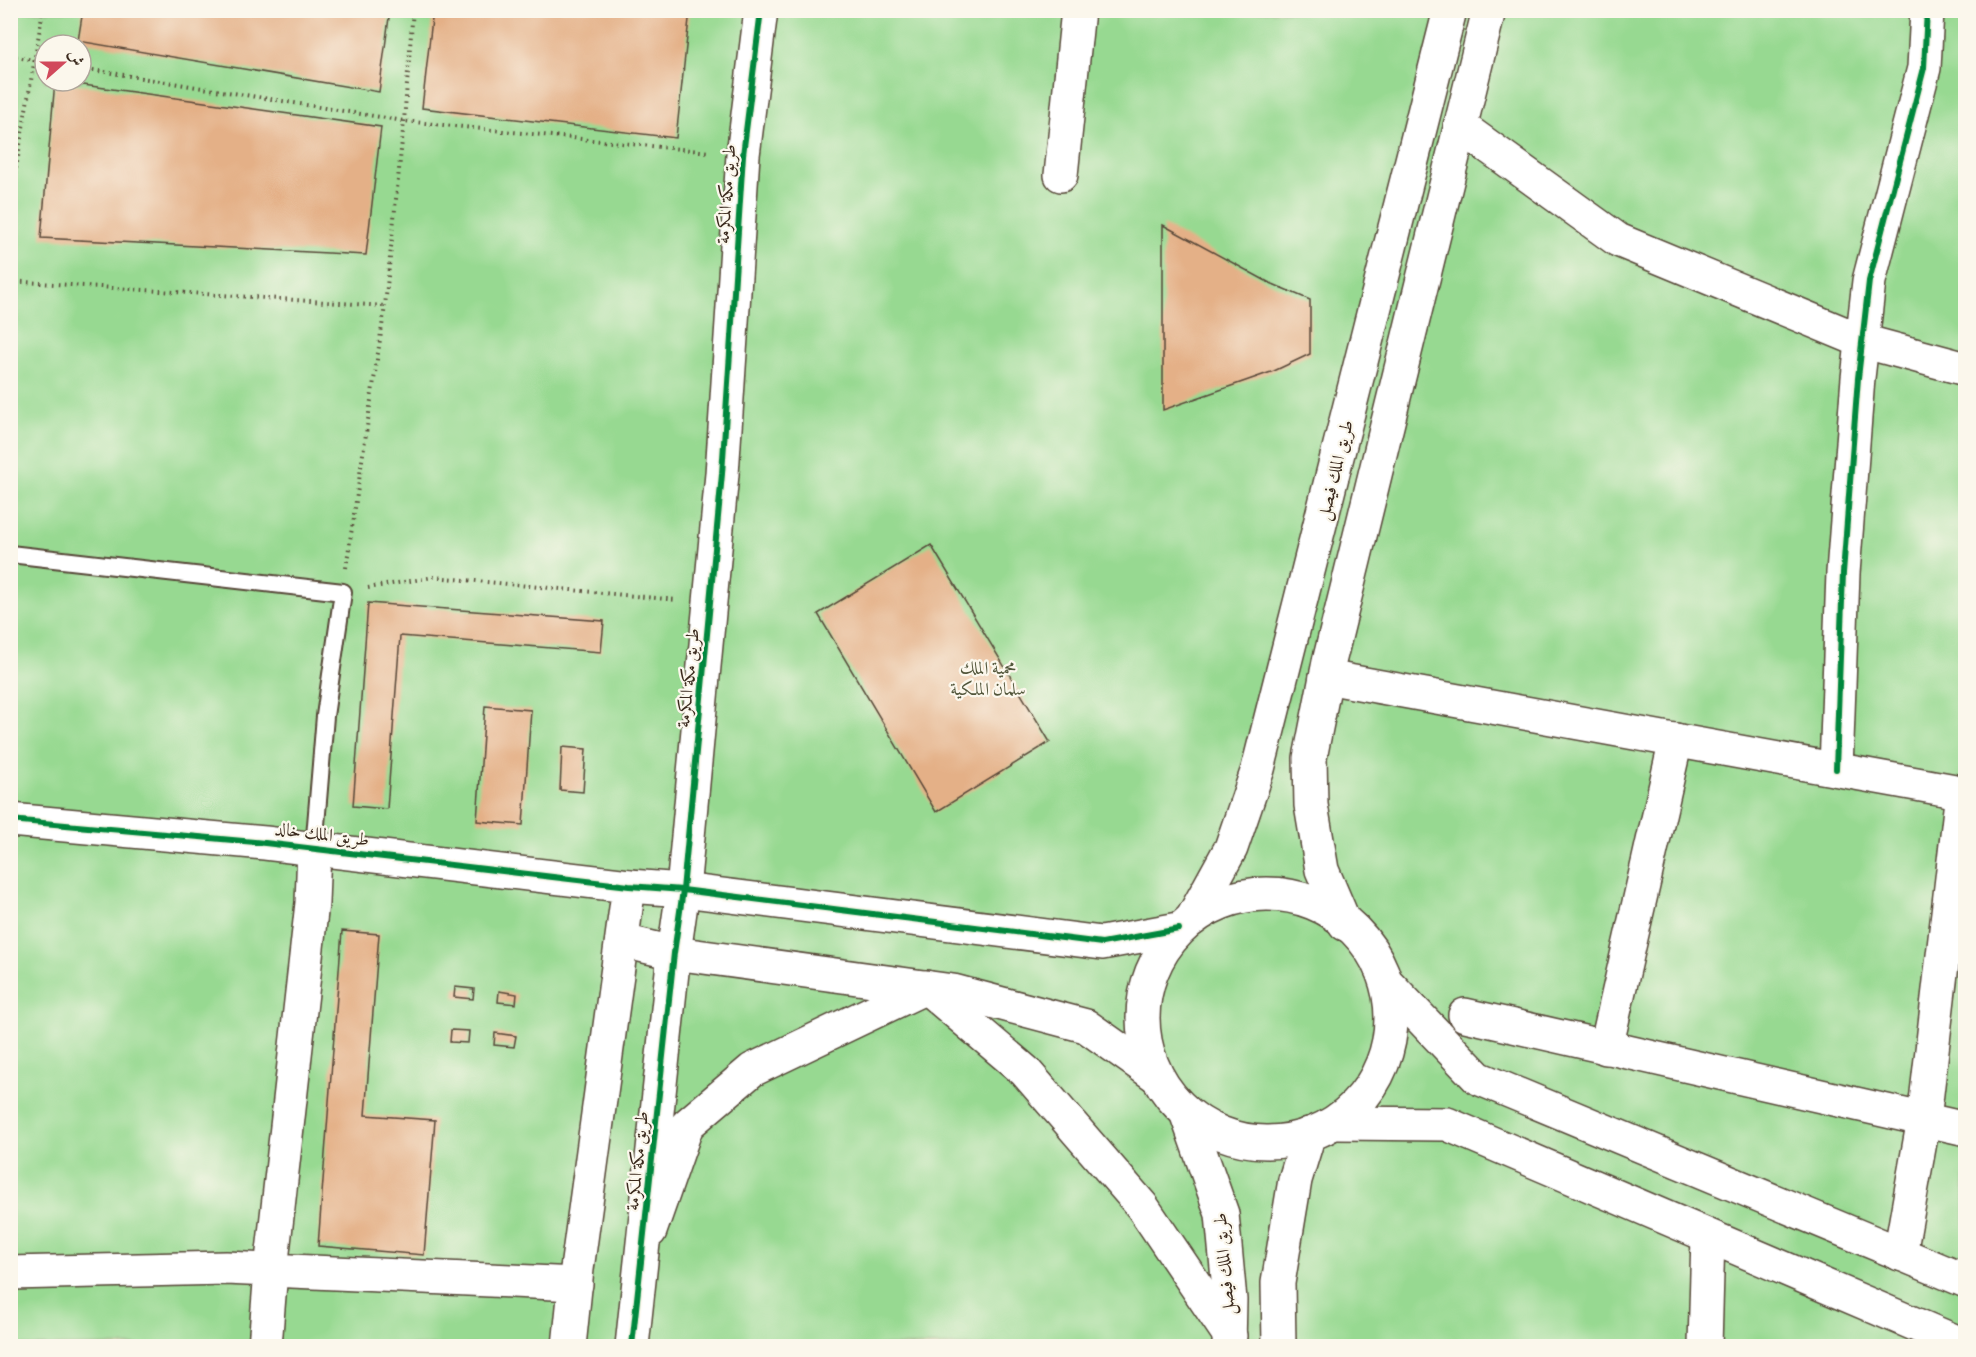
<svg xmlns="http://www.w3.org/2000/svg" width="1976" height="1357" viewBox="0 0 1976 1357" font-family="Alegreya,Amiri,serif">
<style>
.green{fill:#97d991;stroke:#698258;stroke-width:1.5;fill-rule:evenodd}
.building{fill:#e4b087}
.lines{fill:none;stroke-linecap:round;stroke-linejoin:round}
.service-casing{stroke:#564637;stroke-width:20}
.minor-casing{stroke:#564637;stroke-width:36}
.tertiary-casing{stroke:#564637;stroke-width:36}
.secondary-casing{stroke:#564637;stroke-width:36}
.path{stroke:#564637;stroke-width:4;stroke-dasharray:1.5 4.5;stroke-linecap:butt}
.service{stroke:#fff;stroke-width:16}
.minor{stroke:#fff;stroke-width:33}
.tertiary{stroke:#fff;stroke-width:33}
.secondary{stroke:#fff;stroke-width:33}
.cycleway-casing{stroke:#fbf7ec;stroke-width:10}
.cycleway{stroke:#00873e;stroke-width:6}
.labels{text-anchor:middle;stroke-width:4.5;stroke-linejoin:round;paint-order:stroke}
.street-label{font-size:18px;fill:#3b2a1e;stroke:#fbf7ec}
.park-label{font-size:18px;fill:#52563b;stroke:#fbf7ec}
</style>
<rect width="100%" height="100%" fill="#fbf7ec"/>
<filter id="ink" filterUnits="userSpaceOnUse"><feTurbulence type="fractalNoise" baseFrequency=".0167" numOctaves="2"/><feDisplacementMap in="SourceGraphic" scale="12" xChannelSelector="R" yChannelSelector="G"/><feConvolveMatrix kernelMatrix="1 2 1 2 8 2 1 2 1" color-interpolation-filters="sRGB"/></filter>
<filter id="wash" filterUnits="userSpaceOnUse"><feTurbulence type="fractalNoise" baseFrequency=".008" numOctaves="4" result="noise"/><feDisplacementMap in="SourceGraphic" scale="24" xChannelSelector="R" yChannelSelector="G"/><feGaussianBlur stdDeviation="1.35" result="paint"/><feColorMatrix in="noise" values="0 0 0 0 0 0 0 0 0 0 0 0 0 0 0 0 0 1.4 0 .05"/><feComposite in="paint" operator="in"/></filter>
<g filter="url(#wash)">
<rect width="100%" height="100%" fill="#ede2c2"/>
<path class="green" d="M10 11H1965V1346H11ZM45 45H81V81H45Z"/>
<g id="blocks">
<g class="building">
<path d="M83 10H390L379 92 78 41Z"/>
<path d="M433 10H690L676 138 422 108Z"/>
<path d="M55 81 381 127 366 255 41 238Z"/>
<path d="M1163 225 1268 282 1310 300V354L1274 371 1163 410Z"/>
<path d="M931 545 1050 742 936 812 818 614Z"/>
<path d="M368 603 604 621 601 652 400 636 387 809 353 806Z"/>
<path d="M485 706 531 710 523 825 477 821Z"/>
<path d="M562 747 586 749 583 792 560 790Z"/>
<path d="M342 931 379 934 365 1115 435 1120 424 1255 318 1246Z"/>
<path d="M455 987 474 989 473 999 454 997Z"/>
<path d="M499 991 517 994 516 1004 498 1002Z"/>
<path d="M451 1030 469 1031 468 1043 450 1042Z"/>
<path d="M495 1033 516 1036 514 1047 494 1045Z"/>
</g>
</g>
</g>
<g filter="url(#ink)">
<use href="#blocks" fill-opacity="0" stroke="#564637" stroke-width="1.5"/>
<g class="lines">
<defs>
<path id="service" d="M10 554 343 592 325 716 314 849"/>
<g id="minor">
<path d="M1460 126 1618 240 1862 341 1966 369"/>
<path d="M1061 175 1078 10"/>
<path d="M1326 677 1966 793"/>
<path d="M1836 769 1843 573 1858 378 1869 281 1924 68 1927 10"/>
<path d="M629 886 683 890 1102 943 1179 929"/>
<path d="M623 941 674 953 953 991 1086 1026 1155 1075"/>
<path d="M1465 1015 1966 1129"/>
<path d="M1606 1048 1676 740"/>
<path d="M650 1231 687 1125 752 1070 926 987 1025 1071 1142 1206 1230 1336"/>
<path d="M1900 1254 1924 1119 1962 792"/>
<path d="M10 1273 226 1268 576 1284"/>
<path d="M265 1346 271 1270 312 903 314 849"/>
<path d="M1705 1346 1708 1236"/>
</g>
<g id="tertiary">
<path d="M10 820 265 843 629 886 577 1269 569 1346"/>
<path d="M1389 985 1478 1078 1966 1281"/>
<path d="M1336 1123 1447 1124 1966 1346"/>
<path d="M632 1346 674 953 683 890 722 474 743 155 761 10"/>
</g>
<g id="secondary">
<circle cx="1267" cy="1018" r="124"/>
<path d="M1192 919 1231 848 1258 769 1450 10"/>
<path d="M1345 924 1322 870 1311 805 1310 758 1329 662 1489 10"/>
<path d="M1187 1115 1222 1214 1230 1300 1229 1346"/>
<path d="M1279 1346 1278 1283 1295 1180 1309 1134"/>
</g>
</defs>
<use href="#service" class="service-casing"/>
<use href="#minor" class="minor-casing"/>
<use href="#tertiary" class="tertiary-casing"/>
<use href="#secondary" class="secondary-casing"/>
<g class="path">
<path d="M10 56 45 62"/>
<path d="M81 68 404 121 710 152"/>
<path d="M10 204 43 10"/>
<path d="M10 281 385 306"/>
<path d="M346 568 385 306 404 121 413 10"/>
<path d="M368 588 434 577 677 600"/>
</g>
<use href="#service" class="service"/>
<use href="#minor" class="minor"/>
<use href="#tertiary" class="tertiary"/>
<use href="#secondary" class="secondary"/>
<defs>
<g id="cycleway">
<path d="M1836 769 1843 573 1858 378 1869 281 1924 68 1927 10"/>
<path d="M10 820 265 843 629 886 683 890 1102 943 1179 929"/>
<path d="M632 1346 674 953 683 890 722 474 743 155 761 10"/>
</g>
</defs>
<use href="#cycleway" class="cycleway-casing"/>
<use href="#cycleway" class="cycleway"/>
</g>
</g>
<g class="labels">
<g class="street-label">
<text transform="translate(726 194) rotate(-86)" y="6">طريق مكة المكرمة</text>
<text transform="translate(1335 470) rotate(-76)" y="6">طريق الملك فيصل</text>
<text transform="translate(688 678) rotate(-84)" y="6">طريق مكة المكرمة</text>
<text transform="translate(322 834) rotate(7)" y="6">طريق الملك خالد</text>
<text transform="translate(637 1161) rotate(-84)" y="6">طريق مكة المكرمة</text>
<text transform="translate(1224 1264) rotate(-95)" y="6">طريق الملك فيصل</text>
</g>
<g class="park-label">
<text x="988" y="674">محمية الملك<tspan x="988" dy="21">سلمان الملكية</tspan></text>
</g>
</g>
<rect width="1976" height="1357" fill="none" stroke="#fbf7ec" stroke-width="36"/>
<g transform="translate(63 63) rotate(69)"><circle r="28" fill="#fbf7ec" stroke="#aea59a" stroke-width="1.5"/>
<path d="M0-4.5L10 22L0 15L-10 22Z" fill="#d1495b"/>
<text y="-9" font-size="16" font-weight="bold" text-anchor="middle" fill="#3b2a1e">ش</text>
</g>
</svg>
